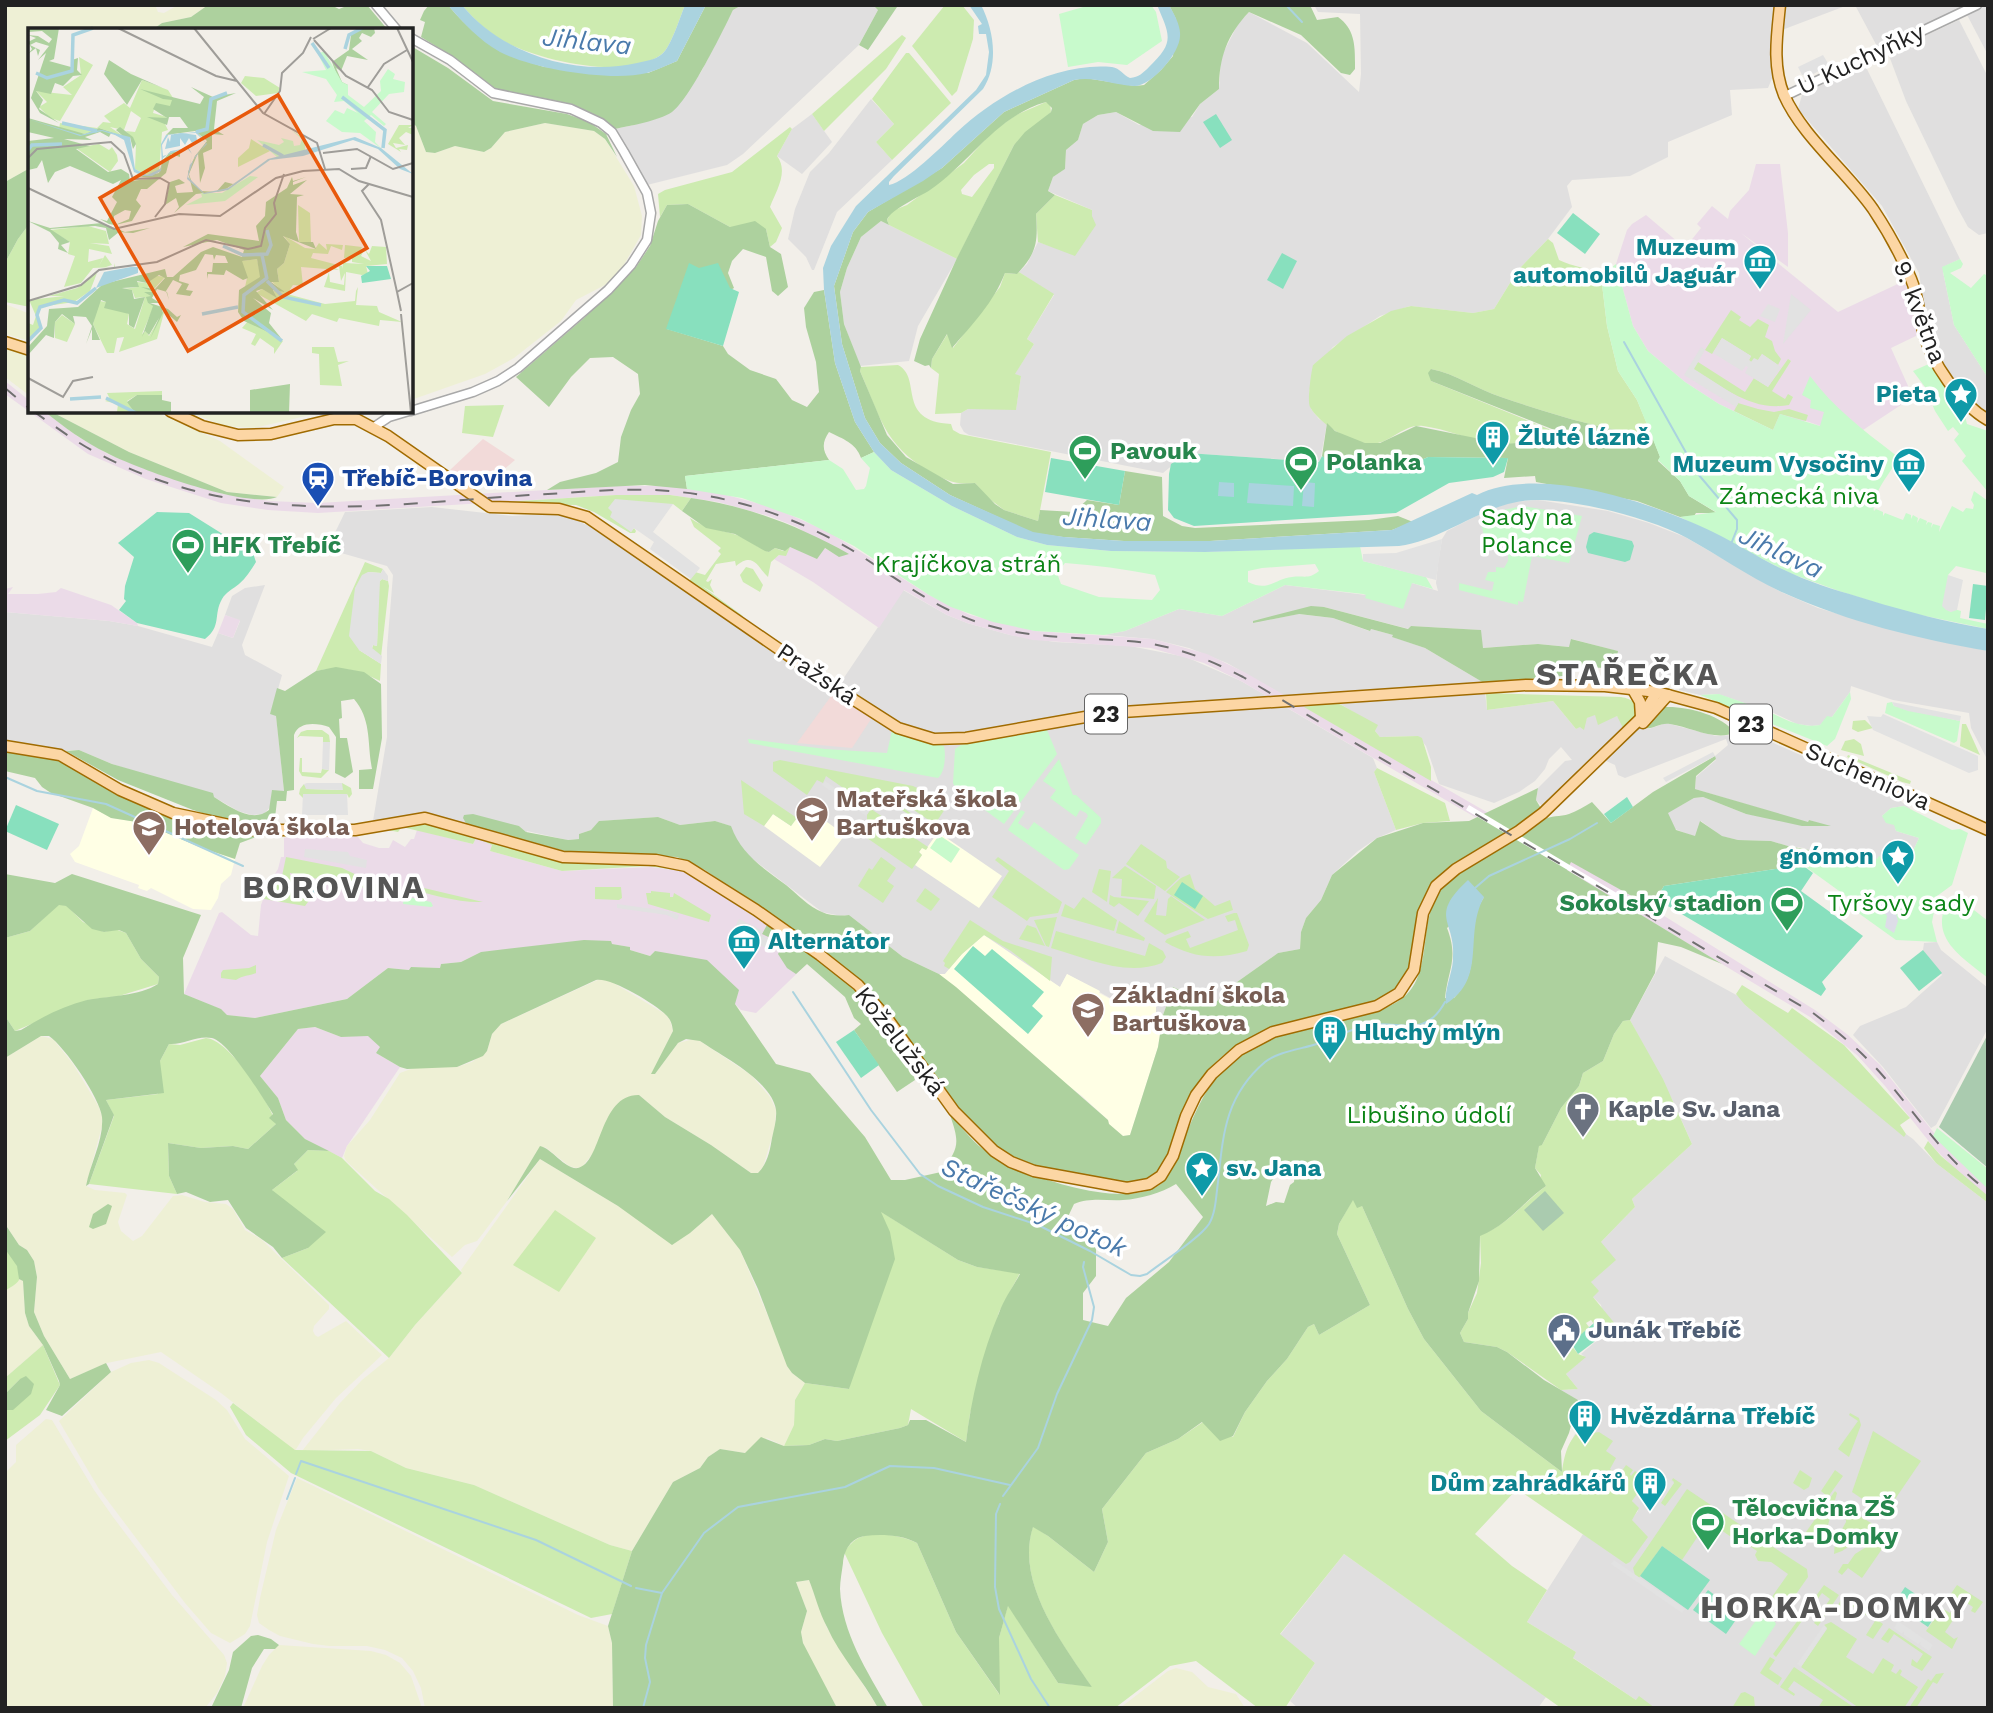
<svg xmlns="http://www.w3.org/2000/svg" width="1993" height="1713" viewBox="0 0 1993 1713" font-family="'Work Sans',sans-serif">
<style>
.residential{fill:#e0dfdf}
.commercial{fill:#f2dad9}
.industrial{fill:#ebdbe8}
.education{fill:#ffffe5}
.farmland{fill:#eef0d5}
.grass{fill:#cdebb0;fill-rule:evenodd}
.forest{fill:#add19e;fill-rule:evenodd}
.cemetery{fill:#aacbaf}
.park{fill:#c8facc;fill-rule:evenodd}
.pitch{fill:#88e0be}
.parking{fill:#e2e2e2}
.plaza{fill:#dddde8}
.water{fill:#aad3df}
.pier{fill:#fff}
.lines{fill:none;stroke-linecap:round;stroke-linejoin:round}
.stream{stroke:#aad3df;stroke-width:2}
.minor-casing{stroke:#a9a9a9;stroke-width:11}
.major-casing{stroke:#a06b00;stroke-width:13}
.minor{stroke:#fff;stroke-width:8}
.major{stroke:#fcd6a4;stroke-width:10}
.rail{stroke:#707070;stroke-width:2;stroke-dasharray:14 14;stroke-linecap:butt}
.labels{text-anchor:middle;stroke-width:7;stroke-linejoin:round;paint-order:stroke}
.shield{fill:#fff;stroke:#646464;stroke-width:2}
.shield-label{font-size:23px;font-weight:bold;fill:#222}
.street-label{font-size:24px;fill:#222;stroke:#fff}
.culture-label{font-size:24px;font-weight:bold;fill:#0d838f;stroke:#fff;text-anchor:end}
.leisure-label{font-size:24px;font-weight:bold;fill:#27864d;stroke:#fff;text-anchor:start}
.transit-label{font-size:24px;font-weight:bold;fill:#164399;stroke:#fff;text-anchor:start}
.park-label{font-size:24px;fill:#0c8416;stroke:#fff}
.education-label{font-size:24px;font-weight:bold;fill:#785e54;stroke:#fff;text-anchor:start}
.worship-label{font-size:24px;font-weight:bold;fill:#5b616d;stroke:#fff;text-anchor:start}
.service-label{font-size:24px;font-weight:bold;fill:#4e5e75;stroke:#fff;text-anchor:start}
.water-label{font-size:26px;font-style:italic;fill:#4a7aab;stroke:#fff}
.district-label{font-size:32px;font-weight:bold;letter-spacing:2px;fill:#555;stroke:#fff}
.inset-river{fill:none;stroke:#aad3df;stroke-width:3.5}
.inset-road{fill:none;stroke:#9f9d99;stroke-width:2}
.view{fill:#e8590c;fill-opacity:0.15;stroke:#e8590c;stroke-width:3.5}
.inset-edge{fill:none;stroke:#222;stroke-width:3.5}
</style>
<rect width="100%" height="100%" fill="#f2efe9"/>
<g class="residential">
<path d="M742 5H873L878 10 859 45 743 154 727 165 643 186 612 132 614 129 634 125 673 111 701 72 733 10Z"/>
<path d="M1314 5H1848L1777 32 1773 76 1768 88 1730 90 1732 115 1668 142V157L1630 176 1572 180 1567 186 1572 207 1548 239 1518 270 1494 309 1473 313 1410 306 1380 316 1333 347 1325 357 1313 365V378L1309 392 1311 409 1319 419 1327 423 1320 462 1187 453 1163 473 969 435 964 432 960 425 961 413 968 409H1016L1021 376 1014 375 1034 344 1027 339 1054 295 1019 272 1027 264 1038 242 1071 253 1092 216V210L1048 191 1053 177 1065 169 1066 150 1078 140 1083 124 1098 115 1116 112 1139 125 1192 117 1200 104 1219 89 1221 57 1238 24 1249 12 1307 43 1359 92 1361 74 1360 14 1318 12Z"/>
<path d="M1855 5H1988V55L1965 11 1879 50Z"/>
<path d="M1959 20 1988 77V233L1979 235 1968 227 1957 207 1906 101 1888 53Z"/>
<path d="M1864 63 1960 259 1943 267V272L1954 325 1988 378V417L1972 410 1929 341 1919 273 1882 206 1798 109 1802 95Z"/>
<path d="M871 99 894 124 876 142 892 160 837 212 814 270H812L806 257 788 239 795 209 810 172 829 153Z"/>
<path d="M812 114 832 142 802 174 777 156 792 129Z"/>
<path d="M881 221 957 259 918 326 909 361 860 366 844 324 840 292 847 268 861 237Z"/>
<path d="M1538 500 1608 511 1649 523 1685 537 1781 592 1818 608 1904 633 1988 651V761L1971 728 1969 713 1893 700 1851 686 1850 692 1832 717 1820 725 1812 726 1797 724 1757 705 1756 707 1718 694 1700 695 1679 690 1680 684 1614 671 1617 651 1572 639 1570 647 1538 644 1482 648 1480 630 1411 626 1409 629 1324 607 1254 623 1298 614 1333 618 1369 631 1371 629 1393 635V637L1425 648 1484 683 1487 710 1553 701 1576 729 1585 723 1587 718 1595 714 1597 718 1617 716 1625 725 1649 729 1666 723 1716 736 1732 735 1742 729 1877 789 1897 798 1913 811 1904 806 1891 808 1882 816 1895 825 1896 831 1919 838 1907 864 1894 863 1878 857 1877 860 1864 854 1825 857 1804 848 1788 846 1771 841 1738 840 1721 836 1701 821 1695 837 1675 829 1667 813 1694 798 1703 797 1746 814 1827 826 1809 820 1808 823 1695 789 1696 777 1716 760 1715 756 1728 745 1726 739 1625 778 1618 775 1615 765 1604 760 1544 808 1536 800 1538 788 1565 761 1572 760 1561 747 1549 759 1545 769 1535 781 1519 792 1494 803 1439 784 1426 746 1418 736 1380 737 1375 731 1377 726 1335 701 1304 707 1227 663 1189 648 1152 639 1104 635 1125 631 1179 609 1222 616 1285 585 1366 595 1412 583 1438 591 1436 583 1438 563 1442 539 1447 531 1488 510 1512 502Z"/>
<path d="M432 507 512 516 549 514 566 516 596 529 837 688 903 590 947 615 967 623 1010 635 1055 642 1130 646 1186 657 1241 681 1373 758 1377 768 1374 772 1396 830 1377 838 1358 851 1332 875 1321 900 1306 918 1301 932 1300 949 1278 953 1237 982 1213 1005 1173 987 1163 1015 1156 1013 1155 997 1119 1003 1067 974 1060 987 973 946 962 954 945 974H939L903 957 849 915 841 916 822 912 750 857 735 838 730 826 715 821 680 825 658 817 600 821 591 830 579 834V839L567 840 527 831V833L519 826 470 831 425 818 372 827 387 737V649L393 575 387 566 327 549 345 512Z"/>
<path d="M265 585 242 645 245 655 282 675 271 714 276 715 284 791 264 814 252 815 238 811 214 797 112 764 79 750H69L60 755 5 746V612L109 621 138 626 212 647 218 633 233 638 240 621 225 615 232 596 245 588Z"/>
<path d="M1937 942 1941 950 1988 988V1028L1936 1125 1931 1128 1883 1067 1853 1035 1860 1026 1906 1007 1942 975 1923 950 1924 943Z"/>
<path d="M1665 956 1740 997 1745 1005 1904 1136 1906 1134 1913 1139 1936 1163 1988 1203V1708H1631L1636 1700 1572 1657 1576 1652 1527 1622 1583 1534 1626 1563 1631 1520 1638 1511 1632 1501 1636 1494 1576 1479 1562 1471 1568 1447 1575 1434 1582 1429 1584 1404 1561 1390 1578 1389 1566 1374 1585 1357 1581 1354 1602 1336 1608 1334 1601 1305 1593 1297 1591 1282 1601 1242 1635 1207 1632 1199 1692 1144 1674 1103 1630 1020Z"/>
<path d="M1344 1554 1546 1697 1538 1708H1298L1290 1701 1315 1663 1280 1635Z"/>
</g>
<g class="commercial">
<path d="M483 439 515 460 489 482 462 476 450 470Z"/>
<path d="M834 692 873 716 852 748 797 743Z"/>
</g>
<g class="industrial">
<path d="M1756 164H1780L1788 233V267L1741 233 1838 312 1904 281 1910 295 1918 335 1891 348 1913 397 1863 430 1853 422 1832 430 1806 421 1773 430 1719 404 1685 382 1648 351 1633 326 1616 264 1627 230 1632 224 1646 215 1685 248 1701 228 1697 224 1712 206 1728 219 1730 211 1749 190Z"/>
<path d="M5 381 30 401V411H44L77 436 108 454 149 470 223 494 269 501 318 503 616 486H670L719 493 772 507 829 532 929 595 970 615 1035 631 1153 639 1207 654 1246 673 1637 899 1815 1010 1848 1035 1880 1065 1942 1143 1988 1186V1197L1960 1174 1935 1149 1885 1086 1858 1056 1810 1017 1566 870 1241 681 1204 663 1151 648 1033 640 1010 635 967 623 947 615 904 590 879 628 813 582 774 559 790 547 817 558 824 548 839 556 797 527 769 516 718 502 670 495H616L318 513 268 510 221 503 146 479 88 454 5 394Z"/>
<path d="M13 587 8 594H38L56 592 61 588 111 605 137 623 138 626 109 621 5 612V589Z"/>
<path d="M225 615 240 620 233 638 218 633Z"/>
<path d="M417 830 473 844 475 838 485 840 492 845 490 851 562 871 651 867 703 874 818 953 756 1013 741 1010 735 1004 655 951 650 956 630 950V947L611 944 481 952 461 962 441 964 440 968 411 967 410 970 388 968 347 999 255 1018 226 1015 220 1009 184 994 219 913 222 912 251 935 258 936 261 905 264 897 253 892 252 888 261 882 271 880 278 869 281 857H284V838L291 836 358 837 363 843 379 848H389L393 840 405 847 411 839H414Z"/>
<path d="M315 1027 341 1037 368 1035 381 1047 376 1053 400 1067 347 1146 342 1158 305 1139 286 1120 278 1098 260 1076 298 1029Z"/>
</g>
<g class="education">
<path d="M805 806 845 835 820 867 764 826 773 814 791 826Z"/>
<path d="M93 808 112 818 143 823 202 848 235 859 231 875 221 884 218 898 211 910 193 909 151 888 147 891 138 888 139 885 75 862 70 854 79 846Z"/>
<path d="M938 832 1002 876 979 908 915 865 922 855 919 852 922 847 926 849Z"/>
<path d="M984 935 1060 987 1067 974 1100 991 1099 993 1118 1003 1119 999 1156 997V1013L1163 1015 1158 1047 1130 1135 1123 1136 1109 1124 1108 1120 1082 1096 1053 1074 939 974H945L962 954Z"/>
</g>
<g class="farmland">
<path d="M5 5H155L158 12 164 13 178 5H208L191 17 162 23 152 30H30V168L5 182Z"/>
<path d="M411 122 416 126 426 152 435 153 455 146 484 152 491 148 505 132 545 123 594 131 605 139 634 186 642 216 641 235 621 270 605 285 576 300 561 321 514 358 485 374 411 400Z"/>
<path d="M5 304 30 314V341L5 334Z"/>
<path d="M5 346 30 354V396L5 377Z"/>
<path d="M50 411H153L220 441 284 487 277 497 227 492 129 452Z"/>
<path d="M186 411H328L254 428 225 426Z"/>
<path d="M602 978 612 982 665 1014 670 1020 673 1031 652 1073 655 1074 678 1043 694 1039 700 1041 751 1075 770 1097 776 1110 775 1127 763 1167 758 1173H751L711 1145 665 1117 639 1095 582 1167 576 1168 569 1166 545 1147 536 1153 507 1201 484 1232 477 1241 465 1245 452 1257 346 1161 344 1156 347 1146 370 1120 400 1073 416 1067H457L472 1062 487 1051 492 1034 501 1024Z"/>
<path d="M41 1036 53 1039 73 1064 99 1107 102 1116V1126L86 1186 95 1190 125 1193 127 1195 118 1222 121 1231 133 1241 142 1236 173 1196 182 1195 205 1202 226 1204 233 1209 245 1230 261 1239 329 1305V1309L314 1326 313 1331 315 1335 318 1337 346 1321 382 1355 336 1398 303 1438 295 1451 221 1393 161 1352 107 1363 70 1379 44 1336 34 1312 37 1277 34 1261 27 1250 19 1245 5 1224V1058Z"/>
<path d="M540 1159 618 1206 690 1233 712 1214 740 1250 792 1373 805 1383 795 1400 794 1425 784 1446 767 1438 745 1453 720 1449 708 1457 700 1468 673 1482 632 1551 610 1545 474 1485 406 1468 371 1451 358 1449 302 1451 340 1403 362 1380 389 1358 415 1325 462 1273 461 1270Z"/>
<path d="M19 1279 23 1281 25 1313 29 1326 43 1345 5 1378V1291Z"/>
<path d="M149 1360 159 1363 216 1400 227 1410 245 1439 289 1476 267 1542 250 1626 245 1634 230 1643 211 1633 185 1603 99 1489 59 1421 111 1372 131 1363Z"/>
<path d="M46 1419 52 1420 94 1490 113 1517 172 1595 224 1655 227 1663 225 1676 217 1693 205 1708H5V1473L16 1462V1445Z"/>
<path d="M297 1478 578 1615 608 1626 612 1643 613 1708H425L421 1688 413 1671 402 1658 385 1650 367 1646H329L313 1644 280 1636 269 1630 259 1623 257 1615 260 1598 276 1530Z"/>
<path d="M809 1580 827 1628 878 1708H837L810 1658 803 1643 801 1632 807 1611 796 1582Z"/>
<path d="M279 1645 371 1651 386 1655 400 1663 411 1676 422 1708H243L262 1666 269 1655Z"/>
<path d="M1176 1668 1192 1672 1208 1687 1236 1694 1245 1708H1120L1168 1671Z"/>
</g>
<g class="grass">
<path d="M462 5H685C680 17 671 47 662 54 629 81 542 61 507 43 490 34 474 20 462 5Z"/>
<path d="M945 5H962L974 20 973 39 957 91 952 96 912 46Z"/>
<path d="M902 35 906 38 886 69 824 131 812 114Z"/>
<path d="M906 53H909L951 103 892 160 876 142 894 124 872 99Z"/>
<path d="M1046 102 1050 103 1051 112 1014 145 957 259 889 225 887 220 892 211 907 205 964 163 992 132 1016 115ZM989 164H994V168L972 197 962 194 961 190 974 175Z"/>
<path d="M790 127 792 129 777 156C789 172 776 191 770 207L782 228 776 242 770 247 766 229 730 227 688 204 667 205 660 217 658 194 665 190 732 172Z"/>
<path d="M1055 195 1092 210V216L1096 225 1075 256 1038 242 1036 214Z"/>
<path d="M30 223V307L5 302V263L18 239Z"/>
<path d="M1548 239 1553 243 1559 260C1573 267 1588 267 1601 276L1607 326 1618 371 1637 400 1652 436C1600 429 1551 414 1501 397 1477 389 1456 374 1431 369V381L1566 436 1561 439C1538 441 1514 446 1491 443 1468 439 1446 429 1423 426 1405 424 1393 440 1378 443 1357 448 1319 424 1310 407 1307 401 1311 373 1313 365L1347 336 1391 311 1411 306 1473 313 1494 309 1518 270Z"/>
<path d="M1019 272 1054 294 1027 339 1034 344 1015 374 1021 376 1016 410 968 409 961 413 935 414 939 374 931 368 932 359 948 333 953 348 1000 287 1005 273 1016 274Z"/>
<path d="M1731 310 1741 317 1739 320 1750 327 1758 319 1769 325 1765 337 1772 341 1775 351 1781 359 1778 365 1762 354 1758 360 1751 362 1749 360 1751 356 1722 338 1712 354 1705 350Z"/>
<path d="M1788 359 1791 361 1772 391 1785 399 1788 394 1793 397 1789 405C1752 412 1723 387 1693 369L1698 362 1745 392 1754 378 1768 387Z"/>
<path d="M898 365C923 378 895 421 951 424L953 430 960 434 1051 452 1038 521 1004 510 987 497 975 483C956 485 946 481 929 471 885 446 879 415 860 371L861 367Z"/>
<path d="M1738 403 1758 409 1774 412 1789 409 1808 415 1806 421 1780 414 1773 430 1734 411Z"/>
<path d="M504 405 493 437 462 433 465 406Z"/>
<path d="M616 495H670L691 498 682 511 673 504 612 511 631 532 634 528 636 531 635 533H630L594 512 576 505 510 504 503 502Z"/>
<path d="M690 518C709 531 719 528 739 536 749 540 758 548 769 552L775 548 783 551 790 547 786 556 779 555 771 562 768 577C758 568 754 551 736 566L735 561 716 564 706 581 708 582 712 579 710 585 714 593 702 586 743 616 738 615 688 583 695 572 705 575 721 554 718 551 721 548 694 527Z"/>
<path d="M365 562 383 569 381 573 368 572 359 650 381 664 380 681C358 669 340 666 316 671Z"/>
<path d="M746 567 753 569 763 585 760 592 743 582 740 575Z"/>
<path d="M382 579 388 581 389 586 381 657 372 649 373 645 377 646 379 582Z"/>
<path d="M1486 693 1621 697C1633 699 1637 703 1637 716L1630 725 1623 728 1617 716 1598 725 1595 715 1587 718 1584 730 1580 727 1576 729 1553 701 1487 710Z"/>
<path d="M1334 701 1378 725 1375 731 1380 737 1418 736 1422 738 1431 767V781L1304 707Z"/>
<path d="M1865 720 1873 728 1858 732 1852 729 1853 721Z"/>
<path d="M1962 724H1966L1980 755 1960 746Z"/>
<path d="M307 730H322L329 735 330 742H323V737L300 736 297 738 301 732Z"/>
<path d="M1854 739 1861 744 1864 756 1841 750 1845 741Z"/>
<path d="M1848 755 1911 781 1910 784 1902 782 1847 757Z"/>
<path d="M300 758H302V772L321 773 322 769 329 770 321 778 302 776 299 771Z"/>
<path d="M780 760 913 786 949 803 931 830 883 797 878 804 872 800 862 801 826 776 823 783 817 780 807 795 773 771V762Z"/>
<path d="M1377 768 1445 803 1450 821 1423 823 1396 830 1374 772Z"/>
<path d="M741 780 797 818 791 826 773 814 764 826 744 814Z"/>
<path d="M342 783 351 788 352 794 349 798 347 794H303V798L299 794 300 789 304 784 307 789 342 790Z"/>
<path d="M871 809 928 847 926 850 922 848 919 852 922 855 912 869 867 838V815Z"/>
<path d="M425 818 568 857 642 859 703 874 648 866 562 871 490 851 492 845 476 838 473 844 402 827 398 832 388 830 389 823Z"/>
<path d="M1141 844 1166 861 1167 868 1180 877 1165 891 1126 864Z"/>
<path d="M286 857 342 868 380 886 377 894 340 877 338 886 327 884V881L290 873V875L319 887 305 906 264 899 253 892 254 886 282 876Z"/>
<path d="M881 857 896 868 887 881 894 886 883 903 858 886 869 868 872 870Z"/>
<path d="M998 857 1062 902 1058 913 1030 917 1027 921 992 897 1009 871 995 860Z"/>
<path d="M1125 866 1156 886 1154 899 1121 896 1122 879 1112 878Z"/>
<path d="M1099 869 1111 871 1107 902 1092 892Z"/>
<path d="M1190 874 1195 889 1215 906 1230 900 1233 910 1208 919 1166 892 1181 878Z"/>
<path d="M407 884 483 902C457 903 431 894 405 888Z"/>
<path d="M595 887H621L622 898 619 900 595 899Z"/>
<path d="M925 888 940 899 931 911 916 901Z"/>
<path d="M651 891 670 893V897H673L674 893 711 915 709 922 648 904 646 893H651Z"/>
<path d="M1110 895 1114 897 1149 901 1138 916 1119 903 1114 907 1109 904Z"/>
<path d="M1171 896 1205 920 1165 935 1144 921 1158 898 1156 915 1166 916 1168 899Z"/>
<path d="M1083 897 1117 920 1114 931 1061 916 1065 904 1074 909Z"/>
<path d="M59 904 67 906 83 922 104 932 115 929 126 933 141 959 159 977 158 984 119 996 88 1000 15 1031 5 1016V938L30 931Z"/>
<path d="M1234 913H1237L1249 945 1247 951C1216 960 1193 958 1165 942L1167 939 1188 931 1191 937 1186 939 1190 948 1238 930 1235 920 1228 922 1225 916Z"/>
<path d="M1057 917 1049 947 1046 946 1034 920Z"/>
<path d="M970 920 1003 941 1052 957 1050 981 1011 951 984 935 962 954 949 969 944 966 945 963 943 961Z"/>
<path d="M1119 921 1145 938 1144 941 1116 933Z"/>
<path d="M1027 925 1036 928 1045 946 1019 939Z"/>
<path d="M1056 931 1145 956 1149 943 1163 951 1166 957 1162 963C1126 977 1086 958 1051 948Z"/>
<path d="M256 965V973C249 976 243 975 236 980L221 978V973L223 970 249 968Z"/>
<path d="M1742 985 1788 1013 1792 1008 1844 1045 1910 1118 1900 1125 1906 1134 1904 1137 1745 1005 1736 994Z"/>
<path d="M1630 1020 1663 1079 1692 1144 1632 1199 1635 1207 1601 1242 1616 1260 1591 1282 1599 1291 1593 1297 1616 1325 1608 1334 1602 1336 1591 1320 1586 1323 1589 1327 1571 1345 1578 1354 1586 1357 1566 1374 1578 1389 1561 1390 1507 1352 1497 1347 1464 1342 1460 1333 1468 1319V1313L1477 1293 1481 1263 1480 1235C1507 1226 1523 1203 1546 1186L1540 1180 1541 1175 1535 1168 1539 1145H1542L1561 1108 1579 1086 1583 1073 1603 1061 1614 1034 1623 1021Z"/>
<path d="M206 1038C229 1039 270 1103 276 1124L248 1149 233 1146 201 1148 168 1143 169 1176 177 1194 89 1184 114 1116 106 1100 158 1094 160 1061 169 1044 180 1045Z"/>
<path d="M1928 1141 1941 1156 1988 1196V1203L1936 1163 1924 1148Z"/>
<path d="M308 1150 329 1151 342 1158 375 1191 389 1199 407 1215 462 1273 415 1325 389 1358 282 1258 308 1248 272 1190 297 1171 294 1164Z"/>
<path d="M1353 1199 1362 1206 1408 1309 1424 1339 1481 1411 1562 1472C1564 1456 1568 1439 1582 1429L1587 1434 1599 1432 1613 1441 1606 1451 1616 1458 1610 1469 1619 1475 1626 1465 1633 1470 1630 1474 1631 1476 1635 1471 1653 1484 1644 1499 1637 1494 1632 1501 1639 1508 1632 1520 1648 1537 1630 1562 1626 1564 1517 1489 1475 1534 1512 1566 1547 1590 1527 1622 1576 1652 1573 1658 1636 1700 1639 1696 1655 1708H1561L1344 1554 1280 1634 1315 1663 1285 1708H1258L1196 1661 1170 1666 1115 1708H924L882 1633 844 1552C848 1547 854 1539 861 1537 876 1531 903 1536 917 1543L956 1632 999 1694V1638L1008 1605 1058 1683 1091 1686C1061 1642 1015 1582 1033 1526L1048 1536 1094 1572 1108 1542 1102 1509 1146 1453 1178 1439 1203 1422 1233 1437 1245 1412 1267 1381 1287 1359 1308 1327 1314 1324 1319 1335 1370 1305 1337 1234 1339 1224Z"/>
<path d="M555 1210 596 1238 559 1292 513 1265Z"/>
<path d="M880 1211 958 1260 977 1267 1020 1273 999 1312 970 1414 966 1442 911 1409 908 1425 900 1428 837 1441 825 1439 809 1445 784 1446 794 1425 795 1400 805 1383 849 1389Z"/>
<path d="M5 1249C11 1255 24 1271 19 1280 17 1284 9 1288 5 1291Z"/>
<path d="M43 1345 60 1385 40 1415 5 1441V1408L7 1410 20 1379 5 1394V1378Z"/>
<path d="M233 1403 295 1450 371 1451 406 1468 474 1485 610 1545 632 1551 612 1614 591 1618 291 1473 246 1435 230 1407Z"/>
<path d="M1850 1413 1859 1418 1861 1425 1849 1457 1838 1449 1858 1421 1849 1415Z"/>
<path d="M1873 1431 1921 1461 1885 1514 1852 1492Z"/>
<path d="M1800 1470 1812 1478 1809 1487 1804 1490 1793 1483Z"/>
<path d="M1835 1470 1843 1476 1828 1497 1821 1491Z"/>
<path d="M1673 1478 1682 1484 1665 1506 1661 1503 1674 1482 1672 1480Z"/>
<path d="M1687 1489 1745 1528 1737 1541 1708 1521 1682 1560 1662 1546 1639 1578 1635 1575 1633 1568Z"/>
<path d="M1835 1491 1837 1493 1823 1543 1820 1544 1806 1532Z"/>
<path d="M1845 1507 1876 1526V1529L1842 1551 1834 1554 1835 1542 1846 1522Z"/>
<path d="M1750 1532 1807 1569 1808 1577 1785 1610 1769 1601 1788 1574 1771 1562 1758 1561 1755 1555 1757 1551 1748 1545 1745 1547 1742 1544Z"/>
<path d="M1887 1534 1891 1536 1862 1578 1848 1568 1842 1575 1838 1572 1843 1564H1848L1855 1554Z"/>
<path d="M1824 1585 1839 1595 1818 1626 1814 1623 1830 1599 1822 1593 1776 1657 1773 1654Z"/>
<path d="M1957 1585 1983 1602 1975 1613 1971 1611 1973 1607 1965 1602 1945 1632 1954 1639 1958 1637 1952 1649 1926 1631 1942 1608 1950 1613 1953 1609 1950 1606 1953 1602 1948 1598Z"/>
<path d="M1843 1597 1883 1624 1873 1639 1866 1635 1875 1621 1846 1602 1840 1611 1836 1608Z"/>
<path d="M1831 1622 1857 1639 1846 1657 1873 1674 1883 1658 1894 1665 1891 1671 1896 1674 1900 1669 1902 1671 1900 1675 1918 1687 1904 1708H1859L1801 1667 1827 1629 1824 1625Z"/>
<path d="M1889 1628 1932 1657 1922 1671 1911 1665 1912 1659 1917 1663 1923 1654 1894 1634 1888 1643 1881 1639Z"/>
<path d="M1770 1657 1775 1660 1769 1669 1782 1678 1778 1685 1760 1673Z"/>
<path d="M1794 1667 1855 1708H1818L1823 1700 1794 1681 1788 1689 1795 1694 1794 1696 1780 1687Z"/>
<path d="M1944 1673 1937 1684 1933 1682 1916 1708H1909L1928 1679 1931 1681 1936 1674Z"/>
<path d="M1745 1692 1754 1697 1755 1708H1732L1741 1693Z"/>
</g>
<g class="forest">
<path d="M208 5H331L339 9 349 5H367L388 30H152L162 23 191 17Z"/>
<path d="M429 5H448C477 40 502 54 544 67L648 73 677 61 706 5H742L733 10C723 31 689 100 672 112 658 121 630 126 614 129L604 119 572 104 496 89 452 56 421 37 425 22 420 20 424 11Z"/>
<path d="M873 5 897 7 868 50 859 45 878 10Z"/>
<path d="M1169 5H1310L1317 20 1338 17C1356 30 1355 48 1355 69L1350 75 1341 73 1301 35 1249 12C1227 35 1219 58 1219 89L1200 104 1180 132 1153 131 1116 112 1098 115 1083 124 1078 140 1066 150 1065 169 1053 177 1048 191 1055 195 1036 214C1038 242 1037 253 1017 274L1005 273C994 302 972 325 952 348L947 334 932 359 931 368 929 365 925 366 914 361 920 339 957 258 1014 145 1025 132 1051 112 1052 108 1046 102C996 116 971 162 930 190 919 197 890 210 887 220L889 225 881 221 861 237 847 268 840 292 844 324 861 367 860 371 887 435 906 457 953 484 975 483 995 504 1004 510 1038 521 1040 510 1074 512 1087 500 1119 505 1125 471 1162 477 1163 516 1182 526 1195 528 1369 520 1398 516 1413 522 1392 530 1210 541H1124L1063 537 1033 533 950 495 901 463 880 443 865 418 842 344 834 286 853 232 868 212 942 168 1004 112 1074 80 1085 78 1135 86 1144 85 1161 70 1173 56 1176 19Z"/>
<path d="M411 46 448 68 493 101 567 114 589 122 606 134 617 157 605 139 594 131 545 123 505 132 491 148 484 152 455 146 435 153 426 152 416 126 411 122Z"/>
<path d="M30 168V223L18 239 5 263V182Z"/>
<path d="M688 204 730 227 755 221 766 229 770 247 781 254 788 287 778 296 772 291 766 257 743 249 732 261 728 273 734 288 667 329 723 346 728 354 750 370 776 379 792 400 807 407 819 392 816 362 806 327 804 308 814 292 824 290 835 363 855 422 874 452 861 458C856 443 843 439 829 432 822 442 822 450 829 460L685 476 687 489 645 485 547 490 560 482 596 473 618 462 621 437 631 410 640 394 638 374 613 357 590 358 571 377 549 407 516 377 584 318 636 267 650 246 658 221 667 205Z"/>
<path d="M1431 369C1456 374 1477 389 1501 397 1551 414 1600 429 1652 436L1660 457 1658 461 1680 481 1689 496 1717 513H1696L1694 516 1680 517 1637 501 1536 482 1535 476 1504 478 1508 458 1428 457 1415 463 1393 465 1370 474 1356 466 1331 464 1322 456 1327 423 1335 431 1365 443H1380L1416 426 1505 444 1561 439 1566 436 1557 431 1431 381 1428 373Z"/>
<path d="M44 411H50L129 452 227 492 277 497C250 510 135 468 107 453 84 442 64 427 44 411Z"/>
<path d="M691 498C748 506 799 526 849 554L839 557 825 548 817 559 790 547 785 551 775 548 769 552 765 551 735 534 706 528 682 511Z"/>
<path d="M1311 606 1324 607 1408 629 1411 626 1481 630 1483 648 1538 644 1569 647 1571 639 1618 651 1614 671H1604V668L1585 667 1573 669V675L1484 683 1425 648 1392 637 1393 635 1371 629 1370 631 1333 618 1299 614 1253 623V621Z"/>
<path d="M336 667 364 672 381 684 382 738 373 789H359V770L372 769C367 743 372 720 354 699L341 701 342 718 339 719 340 738H347L353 772 345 778 335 773 336 737 329 727C317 723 299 721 294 735V790L287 791 286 801H277L274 826 234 823 193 810 118 780 66 751 79 750 112 764 213 793 214 797C229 806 252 824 269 810L272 790 284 791 276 716 270 714 277 688 285 691 316 671Z"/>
<path d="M1665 707C1687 706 1722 715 1735 733 1713 741 1691 727 1670 724 1660 722 1653 730 1643 728Z"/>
<path d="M17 748 60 755 70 764 105 787 158 810 231 832 259 836 240 843 235 859 202 848 143 823 111 818 93 808 51 793 42 787 35 778 5 771V754Z"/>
<path d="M1715 756 1716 759 1696 776 1695 789 1808 822 1809 820 1831 826H1802L1746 814 1703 797 1694 798 1668 813 1676 830 1695 836 1700 821 1722 836 1738 840 1771 841 1788 846 1825 853 1806 861V867L1775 869 1664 886 1656 899H1637L1571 862 1567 870 1722 964 1681 947 1658 942 1655 973 1630 1020 1623 1021 1614 1034 1603 1061 1583 1073 1579 1086 1561 1108 1542 1145 1539 1146 1535 1168 1546 1186C1523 1202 1507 1226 1480 1236L1479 1281 1468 1313V1319L1460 1333 1464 1342 1497 1347 1507 1352 1544 1380 1578 1400 1569 1433 1561 1451 1562 1472 1481 1411 1424 1339 1408 1309 1362 1206 1357 1208 1353 1200 1339 1224 1337 1234 1370 1305 1319 1335 1314 1324 1308 1327 1287 1359 1267 1381 1245 1412 1233 1436 1220 1441 1202 1422 1178 1439 1146 1453 1102 1509 1108 1542 1094 1572 1048 1536 1033 1527C1015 1582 1062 1643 1092 1687L1058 1683 1008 1606 999 1638 1000 1695 956 1632 917 1543C902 1535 882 1534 865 1536 851 1538 844 1550 843 1563 842 1571 840 1581 840 1589 842 1633 867 1671 888 1708H878C863 1680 840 1656 827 1627 819 1612 815 1595 809 1580L796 1582 807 1611 801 1632 803 1643 837 1708H613L612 1643 608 1626 632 1551 673 1482 700 1468 708 1457 720 1449 745 1453 761 1437 784 1446 809 1445 825 1439 837 1441 900 1428 908 1425 910 1420H926L966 1442C971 1399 982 1353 999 1313 1004 1299 1013 1287 1020 1274L977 1267 958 1260 881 1212 890 1232 895 1259 849 1389 805 1383 792 1373 787 1366 758 1289 740 1250 712 1214 690 1233 672 1245 618 1206 540 1159 507 1201 540 1146C553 1149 565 1170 578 1168 602 1163 599 1094 639 1095L665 1117 711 1145 751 1173H758C768 1163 770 1150 772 1138 774 1129 777 1119 776 1110 772 1081 722 1056 700 1041L686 1039 678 1043 655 1074H651L673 1031C672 1024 671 1020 666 1015 655 1004 611 977 596 980L501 1024 492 1034 487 1051 483 1056 457 1067 407 1069 400 1067 376 1053 380 1047 368 1036 341 1037 315 1027 298 1029 260 1076 278 1098 286 1120 305 1139 329 1151 308 1150 294 1164 298 1170 272 1190 326 1232 308 1248 282 1258 273 1247 246 1228 228 1200 210 1202 186 1192 177 1194 169 1176 168 1143 201 1148 233 1146 248 1149 276 1124 269 1118 273 1114C263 1098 229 1042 212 1038 197 1035 184 1045 169 1044L160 1061 164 1093 106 1100 114 1115 89 1184 86 1186C90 1164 104 1140 102 1117 100 1098 65 1047 49 1036H41L5 1058V1016L15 1031 21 1030C42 1017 63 1006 87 1000 108 996 140 996 158 984L159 977 141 959 126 933 119 930 104 932 92 929 66 906 59 905 30 931 5 938V874L55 883 72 874 201 915 183 958 184 994 221 1009 227 1015 255 1018 347 999 388 968 409 970 411 967 440 968 441 964 461 962 481 952 584 940 611 941 612 944 630 947V950L650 956 655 951 707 960 739 990 735 1004 776 1064 810 1073 865 1137 891 1180H905L941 1172C959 1148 960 1144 950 1115 961 1126 971 1140 983 1149 1014 1174 1130 1214 1163 1182 1171 1174 1175 1160 1180 1149 1194 1116 1205 1083 1234 1060 1267 1034 1312 1027 1352 1017 1367 1013 1384 1010 1397 1002 1435 980 1417 925 1439 892 1456 868 1498 852 1522 836 1530 831 1536 824 1543 820 1551 815 1560 817 1569 814 1577 811 1585 806 1592 802L1611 823 1653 792ZM1484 897C1480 904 1476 911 1475 918 1468 950 1480 971 1454 998H1445C1448 969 1459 959 1447 928ZM1282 1165 1289 1166 1295 1172 1294 1182 1290 1185 1284 1203 1276 1202 1266 1206 1271 1182ZM1176 1184 1203 1217 1169 1262 1126 1298 1108 1326 1083 1320V1293L1096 1276V1244L1065 1223 1074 1204C1091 1197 1105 1201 1123 1200 1141 1199 1161 1193 1176 1184Z"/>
<path d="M1538 788 1536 800 1542 810C1525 823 1507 834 1489 845 1469 857 1447 867 1433 885 1409 915 1423 970 1394 993 1377 1006 1348 1008 1328 1014 1281 1026 1228 1037 1200 1082 1185 1107 1175 1137 1163 1164L1155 1175 1147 1180 1134 1183H1106L1043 1170 1023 1162 989 1142 957 1109 905 1034 820 950 705 870 677 857 569 852 467 825 463 818 464 815 473 814 519 826 526 832 568 840 579 839V834L591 830 599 821 658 817 680 825 715 821 731 826C741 854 763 868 786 885 797 894 809 907 822 912 830 916 841 916 849 915L903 957 939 974 956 987 1108 1120 1109 1124 1123 1136 1130 1135 1158 1047 1163 1015 1173 987 1213 1005 1237 982 1278 953 1300 949 1301 932 1306 918 1321 900 1332 875 1377 838 1423 823 1469 821Z"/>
<path d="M767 925 830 966 878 1013 910 1057 908 1059 915 1080 897 1092 854 1030 861 1024 854 1018 845 997 807 964 796 974 787 968 778 954 783 944 762 934Z"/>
<path d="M108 1204 112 1206 106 1224 93 1229 89 1227 93 1214Z"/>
<path d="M5 1224 19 1245 27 1250 34 1261 37 1277 34 1312 44 1336 70 1379 106 1363 111 1372 62 1416 46 1410 60 1385 59 1381 43 1345 29 1326 25 1313 23 1281 19 1279 17 1266 5 1249Z"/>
<path d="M26 1376 34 1384 31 1394 13 1410H6L5 1394 20 1379Z"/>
<path d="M258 1635 271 1639 279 1645 275 1649H264L252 1668 241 1708H211L229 1670 233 1652 251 1636Z"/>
</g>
<g class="cemetery">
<path d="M1988 1034V1168L1939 1127Z"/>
<path d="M1545 1191 1564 1213 1543 1231 1524 1210Z"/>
</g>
<g class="park">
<path d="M1090 5H1151L1156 12 1162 41 1127 65 1098 62 1068 67 1059 14Z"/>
<path d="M1960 259 1963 264 1961 268 1950 273 1971 288 1984 274 1988 276V378L1954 325 1942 267Z"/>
<path d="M1616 264 1633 326 1648 351 1685 382 1719 404 1773 430 1780 414 1820 426 1824 412 1810 408 1811 400 1802 395 1810 376C1833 407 1863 430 1893 453L1899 458C1889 474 1870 497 1874 511L1876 509 1883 512V516L1885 513 1903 520 1906 513 1911 515V519L1913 515 1918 518 1917 523 1920 518 1927 521 1926 525 1928 522 1932 523 1931 528 1933 524 1940 526 1939 532 1952 506 1963 512 1966 508 1973 509 1974 505 1971 500 1974 491 1988 501 1986 573 1956 566 1948 575 1946 609 1951 612 1954 609 1961 611 1960 618 1988 624V629L1906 612 1839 591 1792 574 1680 517 1716 512 1689 496 1680 481 1658 460 1660 457 1637 400 1618 371 1607 326 1601 276Z"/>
<path d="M1931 363 1964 412 1967 424 1988 431V492L1962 461 1966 456 1954 440 1959 434 1953 427 1948 431 1935 411 1925 387 1913 371Z"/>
<path d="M874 452 891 470 952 506 1017 537 1047 545 1111 551 1205 552 1360 546 1363 561 1426 577 1433 589 1412 583 1403 609 1365 598 1366 595 1363 594 1285 585 1222 616 1179 609 1125 631 1104 635 1035 631 993 622 951 607 929 595 854 546 801 519 742 498 687 489 685 476 829 460 843 469 856 490 864 489 866 486 870 468 861 458ZM1065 563C1095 565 1125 569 1155 575L1160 590 1152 600 1099 597 1061 584 1057 573ZM1315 564 1319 571C1307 580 1305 575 1292 577 1274 579 1269 592 1248 582V571L1262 568Z"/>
<path d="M1523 506 1582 516 1569 563 1532 556 1523 602 1518 601V605L1459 590V583L1492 591 1494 582 1485 580 1488 572H1496V567L1504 568 1508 561V554L1504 552V542L1485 540 1480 519 1498 511Z"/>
<path d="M1850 692 1851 699 1835 739 1827 746 1700 695 1719 694 1756 707 1757 705C1777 715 1796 729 1820 725L1827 716 1832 717Z"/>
<path d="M1892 702 1894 706 1960 721 1957 741 1954 743 1885 713 1887 703Z"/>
<path d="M892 730 944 746C946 756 945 772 938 778L749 743 748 739 825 749 887 753Z"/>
<path d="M1047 730 1057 754 1004 824 956 789 953 783 955 749 961 745Z"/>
<path d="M1059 759 1073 795H1076L1101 818V823L1086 845 1075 838 1088 816 1086 813 1080 810 1076 817 1050 798 1056 790 1043 781Z"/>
<path d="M1904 806 1952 830 1960 829 1968 833 1952 885 1937 896 1932 922 1937 942 1896 940 1850 907 1853 901 1806 867V861L1825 853V857L1855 853 1877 859 1879 856 1893 863 1896 859 1907 864 1919 838 1896 831 1894 825 1886 823 1882 816 1891 808Z"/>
<path d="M1021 810 1025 812 1018 823 1028 830 1034 822 1079 855 1069 869 1064 870 1008 830Z"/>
<path d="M939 835 960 849 951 863 930 848Z"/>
<path d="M404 896 431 902 433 906 431 907 403 904Z"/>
<path d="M1956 896 1988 921V978C1962 957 1928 938 1948 900Z"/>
<path d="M1937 1128 1988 1169V1189L1933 1136Z"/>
<path d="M1762 1612 1773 1619 1776 1624 1755 1656 1739 1644Z"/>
</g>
<g class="pitch">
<path d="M1216 114 1232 140 1220 148 1203 122Z"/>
<path d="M1573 213 1600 234 1585 254 1557 233Z"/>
<path d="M1282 253 1297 261 1283 289 1267 280Z"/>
<path d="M689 263 699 268 718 263 730 288 739 292 723 346 666 329Z"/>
<path d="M1187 453 1319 462 1322 456C1336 467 1353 465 1369 473L1379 466 1415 463 1428 457 1508 458 1504 472 1493 477 1449 483 1396 513 1194 526 1174 518 1168 510 1169 474 1171 464Z"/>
<path d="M1051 458 1125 471 1119 505 1045 492Z"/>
<path d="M157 512 189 513 253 553 256 562C251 570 246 578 239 584 233 589 226 592 222 599 213 615 222 626 205 639L137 623 119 610 126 601 124 599 125 586 134 557 118 543Z"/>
<path d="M1594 532 1632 541 1634 546 1630 560 1625 562 1588 553 1586 547 1589 535Z"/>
<path d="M1973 584 1988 586 1985 620 1969 618Z"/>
<path d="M1627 797 1633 807 1611 823 1604 814Z"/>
<path d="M16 805 59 824 47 850 5 831Z"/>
<path d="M1805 867 1813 873 1801 891 1863 936 1822 982 1826 989 1821 996 1656 899 1664 886 1775 869Z"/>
<path d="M1182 882 1203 896 1195 909 1174 895Z"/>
<path d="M973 946 985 956 992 949 1044 992 1032 1006 1043 1016 1028 1034 954 969Z"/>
<path d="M1923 950 1942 973 1919 991 1900 968Z"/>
<path d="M854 1030 879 1065 861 1078 836 1042Z"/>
<path d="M1594 1323 1602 1336 1578 1354 1571 1343Z"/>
<path d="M1662 1546 1710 1580 1688 1610 1640 1576Z"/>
<path d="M1905 1587 1939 1610 1928 1627 1894 1604Z"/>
<path d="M1708 1590 1740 1614 1726 1634 1693 1610Z"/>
</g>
<g class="parking">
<path d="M1823 55 1829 65 1810 76 1802 75 1798 67Z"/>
<path d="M1791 294 1811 310 1783 344Z"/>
<path d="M1768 304 1780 309 1775 322 1760 316Z"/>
<path d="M1722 338 1751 356 1749 360 1751 362 1754 358 1758 360 1762 354 1781 367 1768 387 1745 373 1748 367 1746 366 1742 371 1713 353Z"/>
<path d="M1701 347 1705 350 1694 369 1741 399 1736 407 1684 375Z"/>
<path d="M615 499 673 504 653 532 700 568 691 579 650 549 654 542 634 528 631 532 610 517 612 512 608 508Z"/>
<path d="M1442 539 1436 580 1363 561V554L1396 553Z"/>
<path d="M383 569 388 576V581L382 579 380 581 377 646 373 645 372 648 382 656 381 664 359 650 349 636 355 588 362 575 368 572 381 573Z"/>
<path d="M1948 575 1963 580 1957 610 1951 612 1946 610 1942 606Z"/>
<path d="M1892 702 1961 716 1960 721 1908 711 1894 706Z"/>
<path d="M1883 714 1978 756V770L1969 773 1873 730 1867 716 1881 717Z"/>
<path d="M323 742H330L329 770 322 769Z"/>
<path d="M1713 752 1715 756 1666 782 1663 778Z"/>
<path d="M825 781 869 811 866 816 822 785Z"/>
<path d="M307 783H342L343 790 306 789 304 784Z"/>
<path d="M303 794H347L348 815H302Z"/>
<path d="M893 796 933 823 930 827 891 799Z"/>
<path d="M305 849 348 852 350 856 367 860 366 868 304 857Z"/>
<path d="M617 904 668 911 679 915 677 920 667 915 617 908Z"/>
<path d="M739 919 763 931 761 935 779 943 774 952 733 931Z"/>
<path d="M1663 1475 1674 1483 1663 1499 1652 1491Z"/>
<path d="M1614 1560 1685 1609 1682 1613 1611 1564Z"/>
<path d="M1851 1590 1884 1612 1880 1619 1872 1613 1873 1610 1870 1612 1856 1602V1598L1854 1601 1847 1596Z"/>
<path d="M1898 1621 1933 1645 1929 1651 1920 1645 1921 1642 1918 1644 1904 1635V1631L1902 1634 1894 1628Z"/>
<path d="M1824 1625 1827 1628 1801 1667 1797 1664Z"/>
</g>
<path class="plaza" d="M1871 897 1886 900 1894 907 1898 921 1894 933 1885 927 1887 916 1882 910 1874 908 1867 913 1858 907Z"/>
<g class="water">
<path d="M448 5H462C502 54 576 77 637 63 646 61 655 60 662 54 671 47 680 17 685 5H706L677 61C667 65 657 70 647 73 611 82 533 69 500 52 479 40 463 23 448 5Z"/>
<path d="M969 5H981C994 30 999 64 983 89L894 176 889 182V185C908 181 942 146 957 132 997 95 1056 62 1112 67 1120 68 1123 75 1130 78 1139 77 1143 73 1149 67 1175 42 1170 36 1157 5H1169C1174 14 1181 26 1180 36 1180 53 1151 87 1134 86 1113 85 1095 76 1074 80L1004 112 942 168 923 181 868 212 853 232 834 286 842 344 865 418 880 443 901 463 950 495 1033 532 1064 537 1124 541H1210L1392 530 1472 493 1477 495C1539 464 1653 503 1713 532 1740 545 1765 562 1793 574 1817 585 1843 592 1869 600 1908 612 1947 622 1988 629V651C1919 639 1848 622 1784 593 1750 578 1720 556 1687 538 1650 518 1582 501 1539 500 1487 499 1449 539 1399 546L1205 552 1111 551 1047 545 1017 537 952 506 891 470 874 452 855 422 835 363 824 290 823 268 831 246 856 206 976 90 986 75 989 52 986 34H979L978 26 982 24Z"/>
<path d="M1219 482 1234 483V497L1218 496Z"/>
<path d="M1304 482 1315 483 1314 507 1302 506Z"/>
<path d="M1249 483 1294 486 1293 506 1247 503Z"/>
<path d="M1468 880 1484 897C1463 936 1488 977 1446 1004 1444 989 1452 975 1453 960 1457 920 1427 918 1468 880Z"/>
</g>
<path class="pier" d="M1469 805 1635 904 1632 908 1466 810Z"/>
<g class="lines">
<g class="stream">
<path d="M1286 5 1302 22"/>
<path d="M1624 342 1698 474 1737 520V529L1731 544"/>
<path d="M5 777 37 791 106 804 243 866"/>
<path d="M272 876 315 892"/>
<path d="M1475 888 1489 876 1570 839 1597 823"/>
<path d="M793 992 871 1110 920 1174 938 1186 983 1207 1038 1225 1090 1251 1131 1275 1140 1276 1147 1274C1162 1262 1199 1239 1209 1224 1216 1212 1216 1196 1218 1182 1223 1135 1225 1096 1265 1062 1279 1051 1303 1049 1320 1043 1337 1037 1352 1028 1370 1025 1400 1020 1424 1040 1445 1002"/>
<path d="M296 1474 301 1461 536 1540 631 1586"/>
<path d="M1003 1496 1038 1448 1057 1394 1092 1320 1094 1307 1083 1267 1084 1262"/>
<path d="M287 1499 295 1478"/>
<path d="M1000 1504 996 1514 995 1587 999 1609 1031 1679 1050 1708"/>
<path d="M636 1588 662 1593"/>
<path d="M643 1708 650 1682 645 1658 646 1645 662 1593 704 1533 738 1507 845 1487 890 1466 934 1468 1010 1485"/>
</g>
<defs>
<g id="minor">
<path d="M376 5 397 30"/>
<path d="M411 38 450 60 493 93 571 109 601 123 612 132 624 152 647 193 651 213 647 240 631 265 608 290 518 368 498 381 473 392 411 411"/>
<path d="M1785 96 1977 5"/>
<path d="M374 427 389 417 409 411"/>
</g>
<g id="major">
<path d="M1780 5C1777 35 1772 66 1784 95 1802 136 1847 172 1873 209 1887 230 1901 255 1911 279 1918 295 1919 314 1923 331 1931 362 1960 404 1988 420"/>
<path d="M5 342 30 350"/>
<path d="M170 411 202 426 238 435 271 434 334 419H356L388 436 490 507 559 509 587 517 837 689 898 728 934 739 966 738 1108 713 1526 685 1605 686 1657 692 1716 708 1988 830"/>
<path d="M1632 688 1640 702 1641 717"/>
<path d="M1643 723 1668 695"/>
<path d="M5 746 60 755 120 790 173 813 253 830H355L425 818 563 857 656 860 686 866 756 910 820 955 858 985 887 1018 954 1111 994 1151 1011 1162 1034 1171 1127 1188 1149 1184 1161 1176 1173 1156 1186 1116 1196 1095 1212 1074 1239 1050 1273 1032 1377 1006 1399 993 1414 970 1423 913 1436 886 1456 869 1519 831 1543 813 1641 718 1657 692"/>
</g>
</defs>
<use href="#minor" class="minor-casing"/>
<use href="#major" class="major-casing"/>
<use href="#minor" class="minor"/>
<use href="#major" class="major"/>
<g class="rail">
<path d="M5 388 30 409"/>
<path d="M33 411C56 427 78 444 103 456 242 528 380 505 529 495 575 493 623 487 669 491 733 496 795 517 850 549 894 576 933 608 983 624 1031 639 1079 637 1128 641 1170 644 1207 658 1243 677L1813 1013C1841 1034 1867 1056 1889 1083 1921 1121 1948 1162 1988 1191"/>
</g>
</g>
<defs>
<symbol id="museum-pin" viewBox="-11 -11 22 30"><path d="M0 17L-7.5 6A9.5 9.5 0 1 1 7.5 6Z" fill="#0f9aa8" stroke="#fff"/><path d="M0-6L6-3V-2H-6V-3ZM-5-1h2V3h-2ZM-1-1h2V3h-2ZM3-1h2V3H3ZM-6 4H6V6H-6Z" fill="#fff"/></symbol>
<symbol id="sight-pin" viewBox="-11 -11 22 30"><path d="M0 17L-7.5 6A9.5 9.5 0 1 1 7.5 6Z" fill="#0f9aa8" stroke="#fff"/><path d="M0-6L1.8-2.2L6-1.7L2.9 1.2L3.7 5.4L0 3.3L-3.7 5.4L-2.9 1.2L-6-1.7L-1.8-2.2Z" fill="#fff"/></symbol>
<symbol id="building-pin" viewBox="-11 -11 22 30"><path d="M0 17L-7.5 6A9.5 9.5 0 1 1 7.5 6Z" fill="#0f9aa8" stroke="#fff"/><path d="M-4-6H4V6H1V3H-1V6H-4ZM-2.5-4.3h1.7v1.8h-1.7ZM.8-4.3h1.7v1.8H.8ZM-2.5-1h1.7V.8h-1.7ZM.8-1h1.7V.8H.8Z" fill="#fff"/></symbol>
<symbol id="stadium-pin" viewBox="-11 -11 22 30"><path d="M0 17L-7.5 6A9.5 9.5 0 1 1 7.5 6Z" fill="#2e9e5b" stroke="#fff"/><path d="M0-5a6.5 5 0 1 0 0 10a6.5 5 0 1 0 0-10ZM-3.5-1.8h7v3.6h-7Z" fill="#fff"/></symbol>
<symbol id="station-pin" viewBox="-11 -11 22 30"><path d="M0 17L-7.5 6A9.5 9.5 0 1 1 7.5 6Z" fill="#1a4fb4" stroke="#fff"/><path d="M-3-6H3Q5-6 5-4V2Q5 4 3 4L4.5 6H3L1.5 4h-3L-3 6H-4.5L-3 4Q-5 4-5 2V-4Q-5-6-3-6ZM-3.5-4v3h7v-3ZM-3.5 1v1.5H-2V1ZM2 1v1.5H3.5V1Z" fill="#fff"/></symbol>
<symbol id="school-pin" viewBox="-11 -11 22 30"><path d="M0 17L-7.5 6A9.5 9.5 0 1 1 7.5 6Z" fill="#8d6e63" stroke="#fff"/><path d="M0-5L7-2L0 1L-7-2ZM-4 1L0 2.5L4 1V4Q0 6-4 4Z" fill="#fff"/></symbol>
<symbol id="university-pin" viewBox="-11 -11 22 30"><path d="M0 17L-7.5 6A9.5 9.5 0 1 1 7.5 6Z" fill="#8d6e63" stroke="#fff"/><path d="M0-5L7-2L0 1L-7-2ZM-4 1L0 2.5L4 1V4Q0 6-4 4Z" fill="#fff"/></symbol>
<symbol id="church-pin" viewBox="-11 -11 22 30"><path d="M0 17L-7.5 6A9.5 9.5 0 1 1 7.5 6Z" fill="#6b7280" stroke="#fff"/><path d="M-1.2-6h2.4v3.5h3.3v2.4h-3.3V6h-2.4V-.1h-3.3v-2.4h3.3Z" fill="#fff"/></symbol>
<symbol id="civic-pin" viewBox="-11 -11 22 30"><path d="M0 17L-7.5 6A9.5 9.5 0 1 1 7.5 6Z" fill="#5c6f8a" stroke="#fff"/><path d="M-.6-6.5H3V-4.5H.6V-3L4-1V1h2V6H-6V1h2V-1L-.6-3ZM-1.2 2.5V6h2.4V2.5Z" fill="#fff"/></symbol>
</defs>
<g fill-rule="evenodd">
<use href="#museum-pin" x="1741" y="242" width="38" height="52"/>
<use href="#sight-pin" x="1942" y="375" width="38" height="52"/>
<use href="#building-pin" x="1474" y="418" width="38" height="52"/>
<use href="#stadium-pin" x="1066" y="432" width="38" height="52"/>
<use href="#stadium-pin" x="1282" y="443" width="38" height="52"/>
<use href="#museum-pin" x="1890" y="445" width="38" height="52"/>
<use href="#station-pin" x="299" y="459" width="38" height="52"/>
<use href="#stadium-pin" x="169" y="526" width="38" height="52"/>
<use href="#school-pin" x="793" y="794" width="38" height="52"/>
<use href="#university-pin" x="130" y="808" width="38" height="52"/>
<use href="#sight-pin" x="1879" y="837" width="38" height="52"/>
<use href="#stadium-pin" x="1768" y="884" width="38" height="52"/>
<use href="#museum-pin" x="725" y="922" width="38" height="52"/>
<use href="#school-pin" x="1069" y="990" width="38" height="52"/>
<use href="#building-pin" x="1311" y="1013" width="38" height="52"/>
<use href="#church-pin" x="1564" y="1090" width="38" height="52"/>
<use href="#sight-pin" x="1183" y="1149" width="38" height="52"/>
<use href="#civic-pin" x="1545" y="1311" width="38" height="52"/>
<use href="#building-pin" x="1566" y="1397" width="38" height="52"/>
<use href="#building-pin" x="1631" y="1464" width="38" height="52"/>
<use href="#stadium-pin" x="1689" y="1503" width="38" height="52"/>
</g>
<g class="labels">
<g class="shield">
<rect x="1085" y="694.5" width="42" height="39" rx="5"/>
<rect x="1730" y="704.5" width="42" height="39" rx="5"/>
</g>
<g class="shield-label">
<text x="1106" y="722">23</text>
<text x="1751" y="732">23</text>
</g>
<g class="street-label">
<text transform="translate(1861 59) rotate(-25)" y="8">U Kuchyňky</text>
<text transform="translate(1920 312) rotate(69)" y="8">9. května</text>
<text transform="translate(817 674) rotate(34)" y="8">Pražská</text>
<text transform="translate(1868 776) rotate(24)" y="8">Sucheniova</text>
<text transform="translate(900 1041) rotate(52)" y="8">Koželužská</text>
</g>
<g class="culture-label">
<text x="1736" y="255">Muzeum<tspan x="1736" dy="28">automobilů Jaguár</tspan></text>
<text x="1937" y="402">Pieta</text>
<text x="1518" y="445" text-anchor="start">Žluté lázně</text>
<text x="1884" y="472">Muzeum Vysočiny</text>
<text x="1874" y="864">gnómon</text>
<text x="768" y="949" text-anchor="start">Alternátor</text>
<text x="1354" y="1040" text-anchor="start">Hluchý mlýn</text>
<text x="1226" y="1176" text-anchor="start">sv. Jana</text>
<text x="1610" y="1424" text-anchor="start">Hvězdárna Třebíč</text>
<text x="1626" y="1491">Dům zahrádkářů</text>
</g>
<g class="leisure-label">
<text x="1110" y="459">Pavouk</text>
<text x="1326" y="470">Polanka</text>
<text x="212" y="553">HFK Třebíč</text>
<text x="1762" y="911" text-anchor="end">Sokolský stadion</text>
<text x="1732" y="1516">Tělocvična ZŠ<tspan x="1732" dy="28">Horka-Domky</tspan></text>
</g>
<g class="transit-label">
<text x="342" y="486">Třebíč-Borovina</text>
</g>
<g class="park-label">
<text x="1799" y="504">Zámecká niva</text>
<text x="1527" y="525">Sady na<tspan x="1527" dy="28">Polance</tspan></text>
<text x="968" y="572">Krajíčkova stráň</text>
<text x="1901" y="911">Tyršovy sady</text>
<text x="1429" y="1123">Libušino údolí</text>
</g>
<g class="education-label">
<text x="836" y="807">Mateřská škola<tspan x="836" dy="28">Bartuškova</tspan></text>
<text x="174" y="835">Hotelová škola</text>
<text x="1112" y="1003">Základní škola<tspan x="1112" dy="28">Bartuškova</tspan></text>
</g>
<g class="worship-label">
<text x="1608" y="1117">Kaple Sv. Jana</text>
</g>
<g class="service-label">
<text x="1588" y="1338">Junák Třebíč</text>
</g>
<g class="water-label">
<text transform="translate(587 41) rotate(6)" y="9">Jihlava</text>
<text transform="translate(1107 519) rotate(4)" y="9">Jihlava</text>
<text transform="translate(1781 552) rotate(25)" y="9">Jihlava</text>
<text transform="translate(1034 1207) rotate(25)" y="9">Stařečský potok</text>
</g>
<g class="district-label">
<text x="1628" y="685">STAŘEČKA</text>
<text x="334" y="898">BOROVINA</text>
<text x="1835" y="1618">HORKA-DOMKY</text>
</g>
</g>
<g transform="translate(28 28)">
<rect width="385" height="385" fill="#f2efe9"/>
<path d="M51 29 65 37 32 93 22 90 11 79 19 74 8 63 44 67 35 59 53 47ZM217 48 236 50 252 60 250 65 228 68 213 55ZM114 52 140 62 152 81 127 78 125 85 139 89 135 92 140 102 134 104 131 144 119 147 107 141 108 116 98 103 107 104 113 90 103 83 96 102 82 99 95 108 71 100 57 106 31 101 32 95 69 100 75 94 83 95 76 88 96 75 102 80ZM371 97H385L380 100H385V107L378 104 371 110 377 117 365 115 368 120 380 117 379 122 371 121 373 124 360 116ZM223 111 242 123 210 139V130L221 120ZM71 116 81 122 84 119 89 127 90 133 82 144 48 120ZM270 177 282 185 283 214H271ZM60 198 78 203 81 216 62 215 81 218 84 226 61 221 60 234 75 230 71 238 77 227 84 237 78 239H86V235L87 239 65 240 53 255 36 259 47 228 40 226 42 214 22 202ZM255 207 277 220 287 221 291 215 299 222 298 216 315 217 314 222 303 218 300 226 285 225 283 230 314 238V241L316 231 323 232 317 235 336 236 324 234V229L316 230 317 217 334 219 331 226 336 222 333 228 343 233 337 222 341 226 344 218 358 219 359 236 338 238 340 246 334 247 318 244 317 263 296 259 301 244 302 254 316 257 317 245 313 253 311 238 307 240 311 242 273 239 275 258 265 257 259 266 297 276 327 273 328 263 330 259 328 277 349 278 351 284 374 294 352 292 351 298 311 290 309 294 284 286 278 293 228 265 234 261 248 269 245 261 256 264 243 253 251 254 249 241 256 235 262 216ZM229 231 233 249 217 259 219 250 213 233ZM69 245 62 263 46 274 12 279 8 286 13 301 0 313V295L5 297 8 288 1 272 36 268H21L49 260ZM124 247 137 249 126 261 119 259 126 263 120 275 126 278 114 306 118 303 121 308 137 281 129 311 91 324 96 309 89 310 90 305 86 325H79L65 296 71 273 78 274 80 281 84 278 101 286 99 296 107 301 117 269 107 270 104 262 95 261 110 259 109 254 119 255ZM34 287 47 296 39 314 27 310V294ZM221 292 255 313 246 326V320L232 310 227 318 223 316 228 306 214 300ZM284 319H306L310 334 321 333 310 337 314 358 292 357 291 326 284 325ZM134 363V367H109L99 373 107 385 89 384 90 376 77 373 82 371 79 365Z" fill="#cdebb0"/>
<path d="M0 0H31L26 31 21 33 43 39 44 32 50 30 49 42 54 47 45 48 35 58 27 55 23 66 8 63 15 72 11 81 31 95 12 85 3 70 18 25 10 32 21 18 8 14 2 17 12 22 10 28 8 20 0 26 4 21 0 14 8 10 0 7 10 8 21 15 24 11 14 3 0 4ZM335 0H346L347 5 343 9 334 5 331 10 334 13 324 21 340 32 319 28 313 43 308 40 314 54 320 57 316 67 304 34 321 22 323 7ZM81 32 103 46 135 60 114 52 99 77 76 46ZM163 59 185 69 208 65 189 73 186 101 196 107 184 106V121L175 125 177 140 172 155 170 125 161 146 164 155 174 163 188 164 197 154 205 156 225 143 195 163 168 166 146 185 151 179 148 170 137 177 142 154 151 151 157 155 147 158 149 165 165 164 160 144 167 128 179 113 167 103 138 107 145 100H160L152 89H141L139 97 119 89 139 90 125 81 128 75 142 78 144 72 135 71 112 61 172 76 176 69ZM0 90 57 106 71 100 95 108 88 102 92 99 105 109 108 116 105 121 102 109 96 110 78 103 83 105 81 109 72 104 57 109 64 112 36 111 62 118 48 121 80 144 93 141 101 146 102 153 130 150 110 149 131 145 135 132 143 123 152 124V129L143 126 138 145 119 161H113L108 172 113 178 104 193 87 197 101 191 103 183 97 182 86 188V197L81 196 72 191 79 193 89 174 84 169 93 152 85 156 42 138 27 144 20 155 14 132 9 140 0 142V113L26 110 0 104ZM264 149 265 153 278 149 265 154V157L279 152 262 166 276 167 269 169 268 204 271 214H285L288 221 255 208 262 216 256 235 249 241 251 254H243L257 264 245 262 249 270 234 261 228 263 245 282 225 270 243 285 241 295 253 310 216 293 210 284 211 262 232 249 229 231 214 233 220 250 215 252 198 242 196 247 180 246 179 251V244H184L185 235H200L197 228 188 227 186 232 185 227 177 226 168 242 152 247 151 253 161 256 158 262 165 263 162 268 148 266 154 256 145 252 138 263 141 272 139 264 129 261 124 270 132 275H122L140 281 149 289 153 287 149 294 134 281 135 285 122 311 131 290 121 307 117 303 114 309 125 278 120 275 118 269 123 268 116 264H126L113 259 127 261 137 250 131 247 119 255 109 253 111 259 94 260 104 262 106 271 117 269 106 300 101 297V286L76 280 78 274 73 272 65 296 72 312H64V301L58 316 64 298 58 289 45 288 47 296 34 286 27 294 26 310 18 307 0 327V319L19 298 21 281 50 279 75 256 137 241 139 249H145L173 224 185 219 214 229 216 222 189 212 155 219 180 206 231 213 228 198 237 188 238 174 259 160ZM0 193 22 200 74 195 97 204 122 200 105 205 91 204 81 212 78 200 67 198 22 201 42 214 33 217 40 225 30 221 31 215 22 204ZM262 356 261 385H222V362ZM109 367H134V372L143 374V385H107L99 374Z" fill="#add19e"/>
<path d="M296 23 314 54 320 57V67L336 79 353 63 352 53 360 41 367 46 365 51 377 54 376 64 361 66 344 84 358 96 356 98 343 87 336 93 348 104 347 114 354 121 332 105 314 104 298 93 307 82 316 86 319 80 330 85 316 73 306 74 309 67 298 51 274 44 298 42 290 26ZM263 102 277 111V124L290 119 274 126 249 129 229 112 251 117 256 114 253 110 265 113 266 118 272 117 274 111ZM222 148 230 149 197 173 158 177 174 169 173 165H194Z" fill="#c8facc"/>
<path d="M338 238H359L363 251 334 255 333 248 342 243Z" fill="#88e0be"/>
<path d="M0 91 53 107 66 103 74 102 102 109 107 141 119 147 134 140 133 116 138 107 169 104 179 116 167 128 160 149 176 165 200 160 240 131 327 109 353 120 385 146 372 141 350 121 325 112 275 128 242 132 200 162 176 166 159 151 164 126 159 120 143 123 135 130 133 143 124 148H115L106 144 96 112 87 107 74 103 52 108ZM168 105 178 115 162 137 164 126 160 119 135 128 134 117 141 106ZM153 105 168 107 169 112 164 115 161 110 157 117 152 110V118L137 121 140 109 142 114 143 107ZM103 239H110V245L68 260 76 244Z" fill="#aad3df" fill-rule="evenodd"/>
<path class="inset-river" d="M284 15 301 40M317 21 321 7 334 0M8 45 19 50 44 43 45 7 65 0M314 69 357 102 355 120M34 95 69 103M168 104 179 101 183 71 199 65M235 117 255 128M0 122 4 117 34 116M195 218 215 227 239 226 243 217 239 202M234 227 239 251M239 250 216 267 215 284 254 313M239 253 255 269 293 277M174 286 210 279M0 313 13 300 9 287 12 279 36 272 49 275 68 260M78 370 108 385M42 371 73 369"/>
<path class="inset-road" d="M90 0 188 48 209 53M166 0 235 85 289 115 297 141M369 0 385 34M285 11 303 0M286 12 318 48 344 62 361 84 385 92M340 59 356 36 379 22M236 86 252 63 254 45 275 25 283 9M295 125 329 121 365 141 385 135M0 130 9 121 83 114 96 126 105 151 132 150 141 155 137 176 127 189M323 141 338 140 343 128M341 156 334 163 353 192 369 264M0 160 86 201 151 186 192 188 248 150 275 143 311 141 331 153 385 169M0 273 53 257 71 242 129 234 178 212 220 221 233 218 237 200 248 186 246 175 256 146M373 283 369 264 385 255M373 286 383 385M0 350 35 369 45 353 65 349"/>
<path class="view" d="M250 67 339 220 160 323 72 170Z"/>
<rect width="385" height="385" class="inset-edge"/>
</g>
<rect width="1993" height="1713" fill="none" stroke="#222222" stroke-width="14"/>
</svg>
